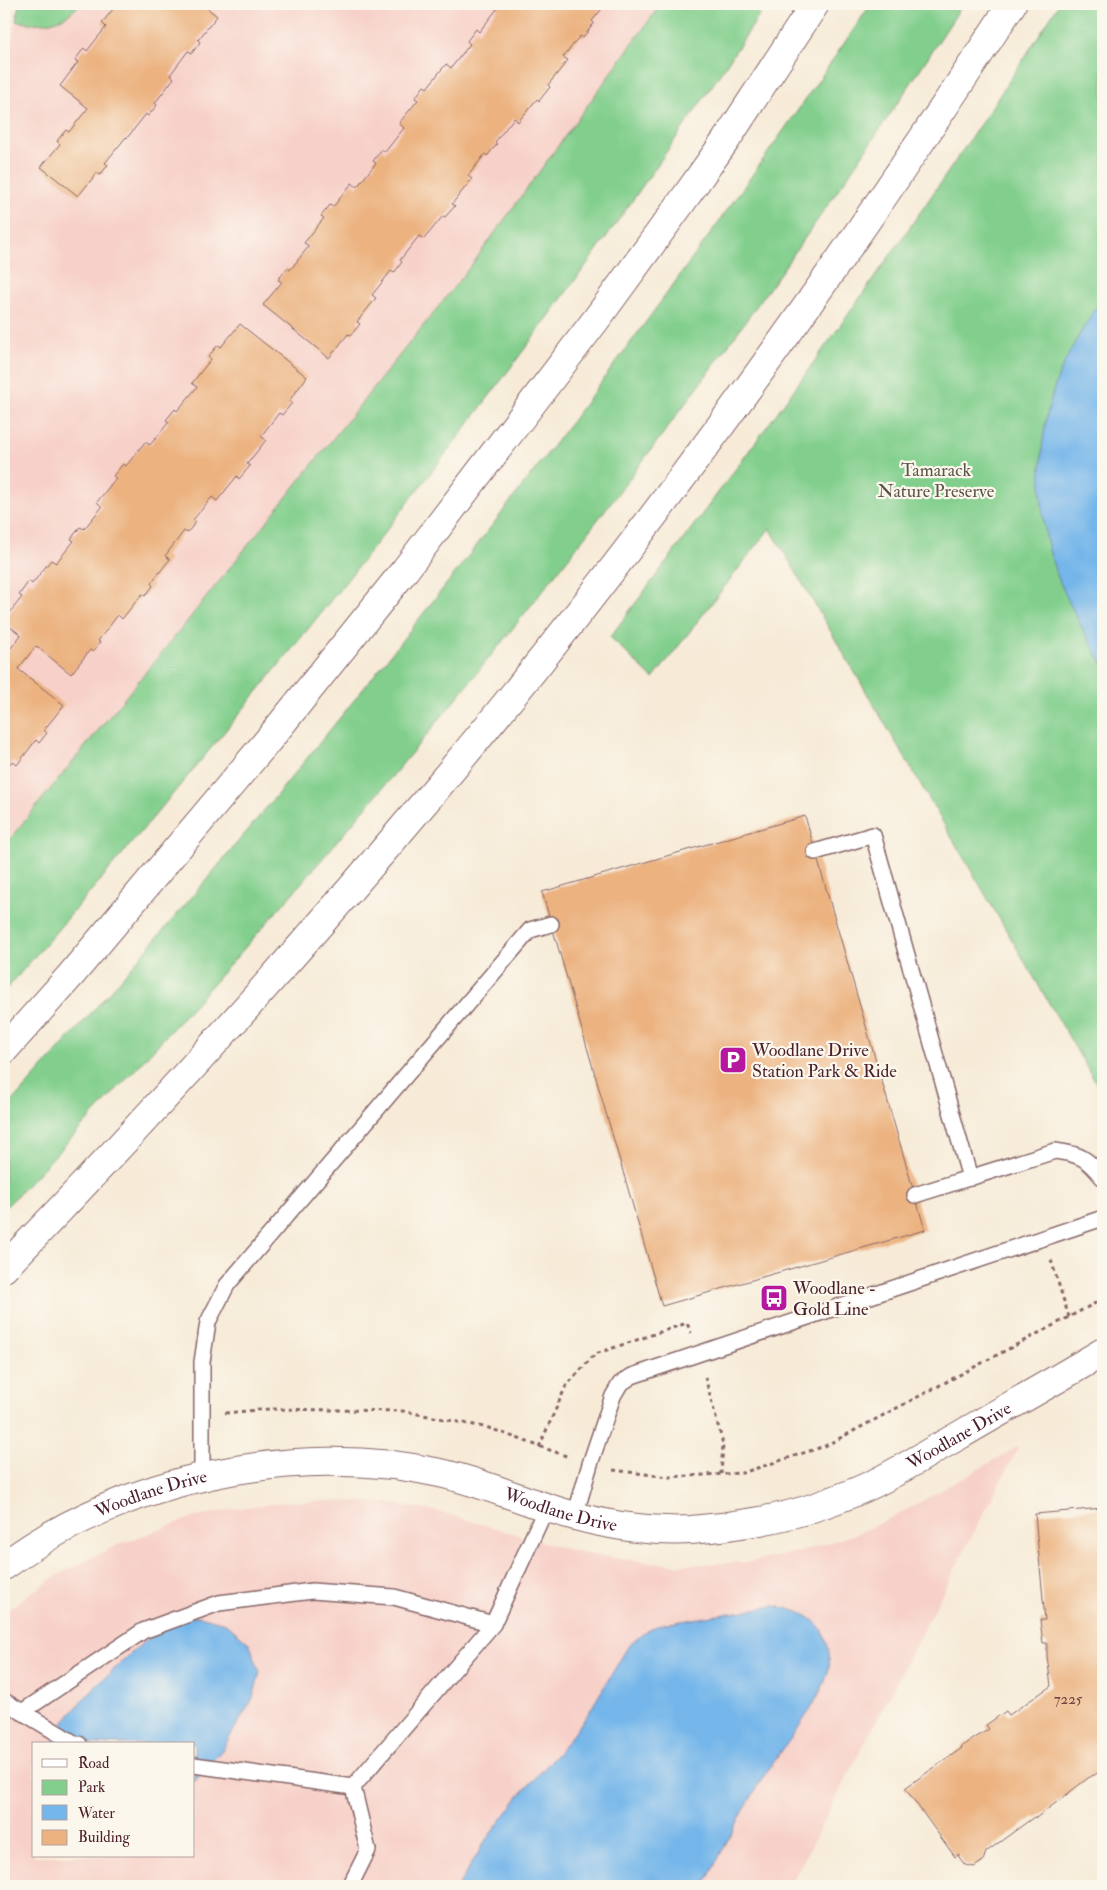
<svg xmlns="http://www.w3.org/2000/svg" width="1107" height="1890" viewBox="0 0 1107 1890" font-family="'IM FELL Double Pica',serif">
<style>
.built{fill:#f7d1c9;fill-rule:evenodd}
.green{fill:#82cf8d;stroke:#66775c}
.water{fill:#75b6ea;stroke:#606a8a}
.building{fill:#ecb381}
.lines{fill:none;stroke-linecap:round;stroke-linejoin:round}
.service-casing{stroke:#876668;stroke-width:18}
.tertiary-casing{stroke:#876668;stroke-width:30}
.motorway-casing{stroke:#876668;stroke-width:30}
.path{stroke:#876668;stroke-width:3;stroke-dasharray:4 4;stroke-linecap:butt}
.service{stroke:#fff;stroke-width:15}
.tertiary{stroke:#fff;stroke-width:28}
.motorway{stroke:#fff;stroke-width:28}
.labels{text-anchor:middle;stroke-width:4.5;stroke-linejoin:round;paint-order:stroke}
.number-label{font-size:15px;fill:#724440}
.park-label{font-size:18px;fill:#5b5448;stroke:#fbf7ec}
.poi-label{font-size:18px;fill:#4a1f2b;stroke:#fbf7ec;text-anchor:start}
.street-label{font-size:18px;fill:#4a1f2b;stroke:#fbf7ec}
</style>
<rect width="100%" height="100%" fill="#fbf7ec"/>
<filter id="ink" filterUnits="userSpaceOnUse"><feTurbulence type="fractalNoise" baseFrequency=".02" numOctaves="2"/><feDisplacementMap in="SourceGraphic" scale="10" xChannelSelector="R" yChannelSelector="G"/><feConvolveMatrix kernelMatrix="1 2 1 2 8 2 1 2 1" color-interpolation-filters="sRGB"/></filter>
<filter id="wash" filterUnits="userSpaceOnUse"><feTurbulence type="fractalNoise" baseFrequency=".0096" numOctaves="4" result="noise"/><feDisplacementMap in="SourceGraphic" scale="20" xChannelSelector="R" yChannelSelector="G"/><feGaussianBlur stdDeviation="1.12" result="paint"/><feColorMatrix in="noise" values="0 0 0 0 0 0 0 0 0 0 0 0 0 0 0 0 0 1.4 0 .05"/><feComposite in="paint" operator="in"/></filter>
<g filter="url(#wash)">
<rect width="100%" height="100%" fill="#f7ebd8"/>
<g class="built">
<path d="M19 4H767L692 116 623 213 457 440 300 639 209 751 96 886 4 992V81Z"/>
<path d="M1019 1446 790 1886H4V1613L35 1590 58 1575 117 1545 188 1519 232 1509 284 1502 336 1501 387 1503 441 1512 562 1548 611 1558 680 1565 748 1562 800 1552 859 1533 901 1513ZM34 1744H194V1856H34Z"/>
</g>
<g class="green">
<path d="M19 4H80C63 24 40 26 16 21Z"/>
<path d="M661 4H767C537 352 277 678 4 992V846L185 624 470 267Z"/>
<path d="M871 4H963C682 436 361 838 4 1209V1111C65 1043 126 974 186 904 429 616 659 316 871 4Z"/>
<path d="M1059 4H1103V1095L770 528 653 679 610 637C766 430 920 222 1059 4Z"/>
</g>
<g class="water">
<path d="M1103 296V665C1085 634 1068 603 1055 570 1035 514 1036 430 1059 375 1070 348 1088 321 1103 296Z"/>
<path d="M774 1606C793 1609 816 1615 824 1635 829 1646 831 1660 828 1672 818 1707 782 1748 762 1779 741 1814 722 1850 704 1886H458L486 1840 520 1795 559 1752 588 1714 629 1645 649 1629 663 1624Z"/>
<path d="M199 1616 225 1623 249 1643 260 1672 253 1698 222 1750 194 1782V1744H53L64 1721 93 1689 138 1647 171 1620Z"/>
</g>
<g id="blocks">
<g class="building">
<path d="M117 4H202L217 16 198 40 200 42 192 53 188 51 170 75 174 78 155 103 157 105 148 116 146 114 127 138 126 137 105 163 108 165 100 175 97 173 78 196 41 167 60 144 57 141 66 130 69 132 88 108 60 86 78 62 75 60 84 48 87 51 106 27 102 23Z"/>
<path d="M492 4H606L592 21 594 23 583 38 580 36 563 57 568 60 548 85 550 87 539 101 537 99 518 122 514 118 495 142 497 144 487 156 485 154 468 176 472 179 452 204 455 206 445 217 443 216 424 239 419 236 400 260 402 262 394 273 391 271 372 295 376 298 357 322 360 324 351 335 348 334 329 358 263 305 282 282 278 280 287 268 290 270 309 246 304 243 324 218 321 216 330 205 333 207 352 183 357 187 376 163 373 161 382 149 385 152 404 128 399 123 418 100 415 98 424 86 427 88 446 64 451 68 470 44 467 41 476 29 479 32 498 8Z"/>
<path d="M240 324 307 377 289 401 292 403 282 415 279 413 261 436 266 440 247 464 250 466 239 479 237 476 217 501 212 497 193 520 196 522 187 533 184 531 165 556 170 559 151 583 153 586 145 596 142 594 122 619 118 615 98 641 100 642 93 652 90 650 71 674 36 646 18 669 64 705 44 730 47 733 39 743 36 740 17 765 12 761 4 771V657L21 635 4 622V620L22 597 19 595 29 581 32 584 51 560 56 563 74 541 71 539 80 527 84 529 102 507 97 502 116 478 113 476 123 464 126 466 145 442 150 445 169 422 166 420 175 409 177 411 197 387 192 383 211 359 208 357 218 345 221 347Z"/>
<path d="M805 816 925 1230 662 1306 542 892Z"/>
<path d="M1103 1508V1769L1093 1776 1092 1775 1036 1818 1034 1817 986 1852 983 1861 974 1867 965 1865 959 1857V1854L955 1857 905 1788 962 1748 961 1747 989 1729 986 1725 1006 1711 1009 1715 1051 1686 1047 1656V1643H1043L1040 1620H1045L1035 1514Z"/>
</g>
</g>
</g>
<g filter="url(#ink)">
<use href="#blocks" fill-opacity="0" stroke="#876668" stroke-width="1"/>
<g class="lines">
<defs>
<g id="service">
<path d="M815 852 873 835 970 1178"/>
<path d="M915 1195 1055 1151C1080 1154 1087 1158 1103 1178"/>
<path d="M202 1477V1362L208 1322 227 1285 530 930 551 924"/>
<path d="M575 1516 590 1464 613 1396 620 1384 632 1376 1103 1218"/>
<path d="M4 1701 74 1743 79 1744"/>
<path d="M22 1712 143 1631 219 1603 312 1591 394 1597 493 1624"/>
<path d="M194 1765 353 1787 493 1624 547 1506"/>
<path d="M350 1886 368 1850 353 1787"/>
</g>
<g id="tertiary">
<path id="s1" d="M4 1566C121 1478 297 1441 440 1473 486 1483 529 1504 575 1516 611 1526 654 1532 691 1530 730 1527 782 1519 818 1506 838 1499 860 1491 879 1481 906 1467 933 1450 960 1435 1008 1407 1056 1380 1103 1352"/>
</g>
<g id="motorway">
<path d="M4 1050 71 975 270 738 405 570 598 317 679 206 726 140 815 4"/>
<path d="M4 1268C155 1112 300 951 440 784 647 537 836 274 1012 4"/>
</g>
</defs>
<use href="#service" class="service-casing"/>
<use href="#tertiary" class="tertiary-casing"/>
<use href="#motorway" class="motorway-casing"/>
<g class="path">
<path d="M1051 1260 1069 1317"/>
<path d="M1097 1302 1103 1311"/>
<path d="M705 1377 723 1444 721 1474"/>
<path d="M225 1413 269 1409 403 1411 489 1428 569 1457"/>
<path d="M539 1447 566 1386 595 1354 687 1323 691 1333"/>
<path d="M613 1470 669 1477 742 1473 825 1446 1103 1299"/>
</g>
<use href="#service" class="service"/>
<use href="#tertiary" class="tertiary"/>
<use href="#motorway" class="motorway"/>
</g>
</g>
<defs>
<symbol id="parking-square" viewBox="-11 -11 22 22"><rect x="-9" y="-9" width="18" height="18" rx="4" fill="#b5179e" stroke="#fbf7ec"/><path d="M-3.5-5.5H1a3.5 3.5 0 0 1 0 7H-1V5.5H-3.5ZM-1-3.4V-.6H.8a1.4 1.4 0 0 0 0-2.8Z" fill="#fff"/></symbol>
<symbol id="bus-square" viewBox="-11 -11 22 22"><rect x="-9" y="-9" width="18" height="18" rx="4" fill="#b5179e" stroke="#fbf7ec"/><path d="M-5-6H5V4H4V6H2V4H-2V6H-4V4H-5ZM-3.5-4V0h7V-4ZM-3.5 1.2v1.5H-2V1.2ZM2 1.2v1.5H3.5V1.2Z" fill="#fff"/></symbol>
</defs>
<g fill-rule="evenodd">
<use href="#parking-square" x="717" y="1044" width="32" height="32"/>
<use href="#bus-square" x="758" y="1282" width="32" height="32"/>
</g>
<g class="labels">
<g class="number-label">
<text x="1068" y="1704">7225</text>
</g>
<g class="park-label">
<text x="936" y="476">Tamarack<tspan x="936" dy="21">Nature Preserve</tspan></text>
</g>
<g class="poi-label">
<text x="752" y="1056">Woodlane Drive<tspan x="752" dy="21">Station Park &amp; Ride</tspan></text>
<text x="793" y="1294">Woodlane -<tspan x="793" dy="21">Gold Line</tspan></text>
</g>
<g class="street-label">
<text dy="6" stroke="none"><textPath href="#s1" startOffset="1005">Woodlane Drive</textPath></text>
<text dy="6" stroke="none"><textPath href="#s1" startOffset="165">Woodlane Drive</textPath></text>
<text dy="6" stroke="none"><textPath href="#s1" startOffset="585">Woodlane Drive</textPath></text>
</g>
</g>
<rect width="1107" height="1890" fill="none" stroke="#fbf7ec" stroke-width="20"/>
<rect x="32" y="1742" width="162" height="115" fill="#fbf7ec" stroke="#b4a19f"/>
<rect x="42" y="1759" width="25" height="8" fill="#ffffff" stroke="#b4a19f"/>
<text x="78" y="1768" font-size="15" fill="#4a1f2b">Road</text>
<rect x="42" y="1780" width="25" height="15" fill="#82cf8d" stroke="#b4a19f"/>
<text x="78" y="1792" font-size="15" fill="#4a1f2b">Park</text>
<rect x="42" y="1805" width="25" height="15" fill="#75b6ea" stroke="#b4a19f"/>
<text x="78" y="1818" font-size="15" fill="#4a1f2b">Water</text>
<rect x="42" y="1830" width="25" height="15" fill="#ecb381" stroke="#b4a19f"/>
<text x="78" y="1842" font-size="15" fill="#4a1f2b">Building</text>
</svg>
